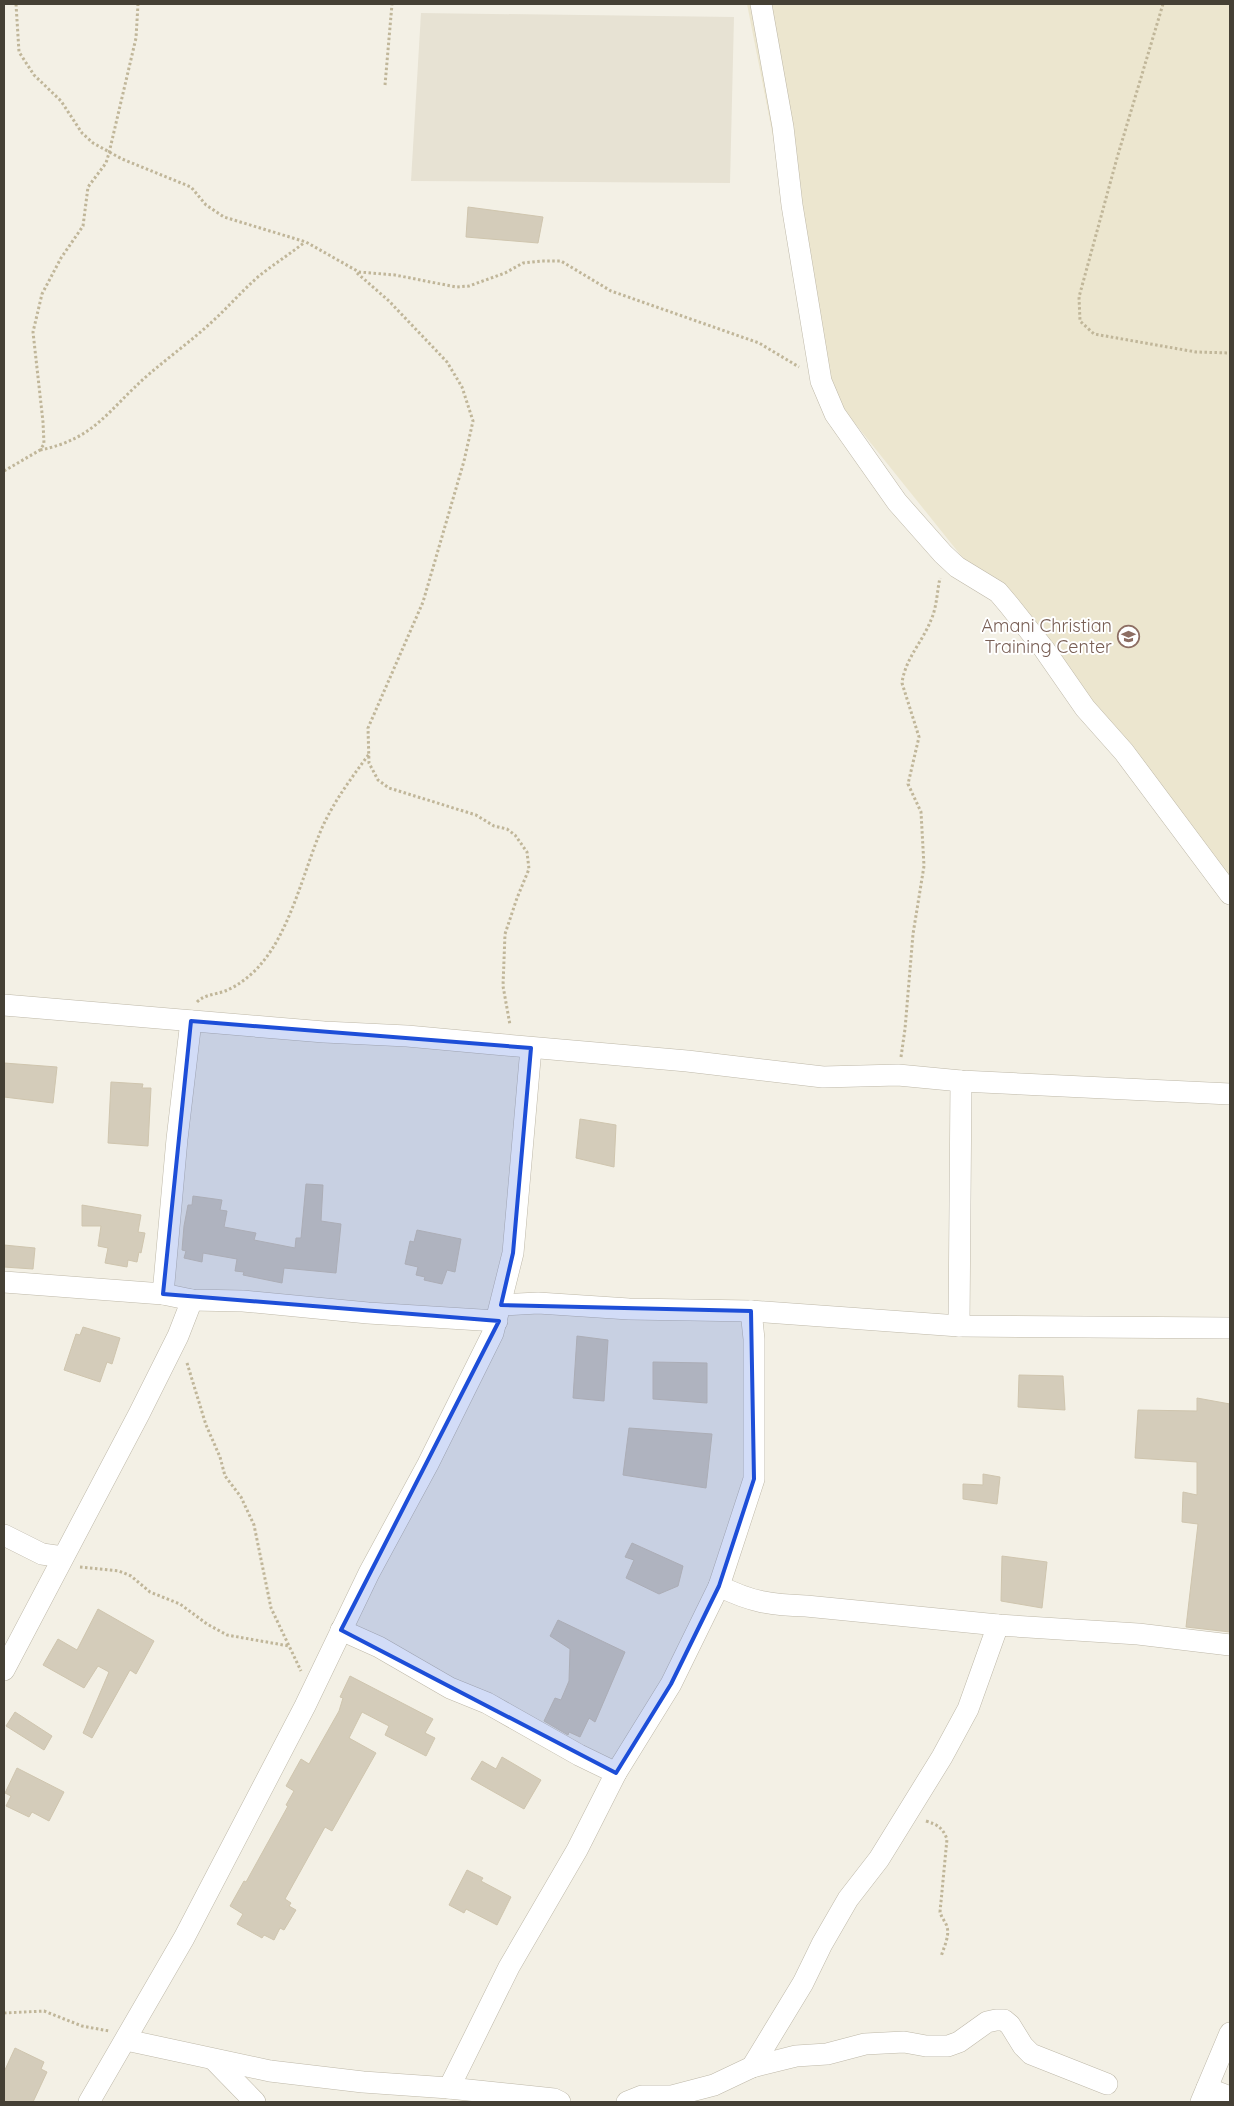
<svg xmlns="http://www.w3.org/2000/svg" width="1234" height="2106" viewBox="0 0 1234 2106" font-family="Quicksand,sans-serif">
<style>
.residential{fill:#e7e2d3}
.education{fill:#ece6cf}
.building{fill:#d4ccba;stroke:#cfc5ae}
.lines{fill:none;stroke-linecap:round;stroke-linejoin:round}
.minor-casing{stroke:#beb8a8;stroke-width:22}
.path{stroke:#c0b699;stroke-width:3;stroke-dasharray:2.5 2.5;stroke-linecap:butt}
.minor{stroke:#fff;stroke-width:21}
.marked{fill:#1d4ed8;fill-opacity:0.2;stroke:#1d4ed8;stroke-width:4;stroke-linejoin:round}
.labels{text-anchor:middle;stroke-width:4;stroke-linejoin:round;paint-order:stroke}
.education-label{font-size:18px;fill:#785e54;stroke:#fff;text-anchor:end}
</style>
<rect width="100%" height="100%" fill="#f3f0e5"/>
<path class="residential" d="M421 13 734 17 730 183 411 181Z"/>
<path class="education" d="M747 4H1230V891L821 381Z"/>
<g class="building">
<path d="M468 207 543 217 538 243 466 237Z"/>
<path d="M4 1063 57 1067 53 1103 4 1097Z"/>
<path d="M111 1082 143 1084 142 1088H151L148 1146 108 1143Z"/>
<path d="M580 1119 616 1125 614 1167 576 1158Z"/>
<path d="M306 1184 323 1185 321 1221 341 1224 336 1273 284 1268 282 1283 243 1275 244 1272 235 1271 237 1259 203 1253 202 1262 184 1258 186 1251 182 1250 184 1226 188 1205H192L193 1196 222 1200 220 1210 227 1211 224 1227 256 1233 254 1240 295 1248 296 1238H301Z"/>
<path d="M82 1205 141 1215 138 1232 145 1233 141 1253 139 1252 137 1262 128 1260 127 1267 105 1263 108 1248 98 1246 101 1226H82Z"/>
<path d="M417 1230 461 1239 455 1272 447 1270 442 1284 424 1280 425 1277 416 1275 418 1267 405 1264 410 1241 414 1242Z"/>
<path d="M4 1245 35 1248 33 1269 4 1267Z"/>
<path d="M83 1327 120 1338 112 1364 107 1362 100 1382 64 1370 76 1334 80 1335Z"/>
<path d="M577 1336 608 1340 604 1401 573 1398Z"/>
<path d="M653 1362 707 1363V1403L653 1399Z"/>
<path d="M1019 1375 1063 1376 1065 1410 1018 1407Z"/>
<path d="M1197 1398 1230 1404V1632L1186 1627 1198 1524 1182 1522 1183 1492 1197 1495V1462L1135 1458 1138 1410 1197 1411Z"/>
<path d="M629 1428 712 1434 706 1488 623 1475Z"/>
<path d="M983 1474 1000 1477 997 1504 963 1499V1484L983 1485Z"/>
<path d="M632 1543 683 1566 678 1586 659 1594 626 1578 634 1560 625 1557Z"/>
<path d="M1002 1556 1047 1562 1042 1608 1001 1601Z"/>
<path d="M98 1609 154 1641 136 1674 130 1670 92 1738 83 1733 109 1672 98 1666 84 1688 43 1665 58 1639 77 1650Z"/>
<path d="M558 1620 625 1652 595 1722 589 1718 580 1737 569 1732 568 1735 544 1721 555 1698 561 1700 569 1681 570 1649 550 1636Z"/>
<path d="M350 1676 433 1719 425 1733 435 1738 426 1756 385 1735 389 1726 362 1712 349 1738 376 1753 332 1831 325 1827 285 1899 291 1903 289 1906 296 1910 284 1930 280 1928 274 1940 264 1935 262 1938 237 1924 243 1914 230 1906 244 1881 246 1882 288 1806 286 1805 294 1791 286 1786 301 1759 309 1764 339 1711 343 1698 340 1697Z"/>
<path d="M15 1712 52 1736 44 1750 6 1726Z"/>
<path d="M502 1757 541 1780 524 1809 471 1779 482 1761 496 1769Z"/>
<path d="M17 1768 64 1792 49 1821 32 1812 29 1817 6 1806 11 1796 5 1793Z"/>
<path d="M467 1870 483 1878 481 1881 511 1897 497 1925 466 1909 464 1913 449 1905Z"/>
<path d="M15 2048 44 2062 41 2069 47 2072 33 2102H4V2072Z"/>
</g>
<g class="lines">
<defs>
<g id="minor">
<path d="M761 4 783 127 792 205 821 381 835 414 897 502 943 554 957 567 998 592 1009 605 1044 649 1085 708 1124 752 1230 894"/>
<path d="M4 1005 324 1032 407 1036 494 1044 687 1061 823 1077 898 1075 961 1081 1230 1094"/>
<path d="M4 1282 163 1294 192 1300 243 1301 368 1313 497 1321"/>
<path d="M163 1294 177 1139 191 1021"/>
<path d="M501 1305 538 1303 629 1309 751 1311 959 1326 1230 1328"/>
<path d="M751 1311 754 1339V1479L719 1586C751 1602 771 1605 806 1606L998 1625 1138 1634 1230 1645"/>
<path d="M959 1326 961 1081"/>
<path d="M4 1535 42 1554 63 1557"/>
<path d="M341 1630 379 1647 450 1688 487 1703 579 1755 616 1773"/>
<path d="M4 1670 139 1414 178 1336 192 1300"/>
<path d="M126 2040 270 2071 363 2082 449 2088 554 2099 560 2102"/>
<path d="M215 2061 255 2102"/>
<path d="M752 2067 803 1983 822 1944 848 1899 879 1859 942 1757 968 1709 998 1625"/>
<path d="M449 2088 509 1967 577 1850 616 1773 671 1684 719 1586"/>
<path d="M1207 2088 1230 2097"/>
<path d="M89 2102 184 1938 305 1706 369 1573 428 1464 493 1333 513 1253 531 1048"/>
<path d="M627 2102 642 2096H672L714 2085 752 2067 796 2056 827 2054 865 2044 904 2042 926 2046H948L959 2042 987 2022 996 2020H1004L1010 2025 1023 2046 1031 2054 1107 2084"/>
<path d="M1201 2102 1230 2033"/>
</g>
</defs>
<use href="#minor" class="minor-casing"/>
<g class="path">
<path d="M16 4 19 52 34 75 61 101 82 133 93 143 122 159 191 187 206 205 224 217 306 242 359 272 395 275 456 287 469 286 505 273 523 263 541 261H561L611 291 759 343 799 367"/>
<path d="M1163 4 1117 158 1079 297 1080 321 1094 334 1196 352 1230 353"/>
<path d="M385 85 392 4"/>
<path d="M357 273 389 301 447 362 462 387 473 421 464 461 423 602 368 728 369 763 378 780 389 788 476 815 494 826 507 829 515 835 527 852 529 869 517 898 505 934 503 986 510 1025"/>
<path d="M40 450C95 439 108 410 148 375 170 356 194 339 215 319 230 305 243 290 259 276 274 264 290 254 305 242"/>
<path d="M4 471 40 450 44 444 43 422 33 332 42 294 61 258 83 226 88 187 106 163 109 153 136 38 138 4"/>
<path d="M197 1002C205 994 215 995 225 991 238 986 252 975 261 964 289 932 303 875 319 835 331 805 350 780 369 754"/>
<path d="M901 1057 905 1029 913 934 924 866 921 812 908 784 919 737 902 683C905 659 923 641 931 620 937 607 937 591 940 578"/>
<path d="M187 1363 206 1425 220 1457 225 1476 241 1497 254 1525 271 1608 301 1671"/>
<path d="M80 1567 119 1571 131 1576 150 1592 180 1604 207 1624 227 1635 289 1646"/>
<path d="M926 1821C938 1825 942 1827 947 1839L940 1912C942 1919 946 1922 947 1927 950 1936 943 1949 941 1957"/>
<path d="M4 2013 44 2011 82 2026 109 2031"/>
</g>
<use href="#minor" class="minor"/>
</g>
<path class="marked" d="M191 1021 531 1048 513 1253 501 1305 751 1311 754 1479 719 1586 671 1684 616 1773 341 1630 499 1321 163 1294Z"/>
<defs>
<symbol id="university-ring" viewBox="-11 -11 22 22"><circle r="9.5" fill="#fff" stroke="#8d6e63" stroke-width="1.5"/><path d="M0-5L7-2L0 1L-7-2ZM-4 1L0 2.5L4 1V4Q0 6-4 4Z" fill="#8d6e63"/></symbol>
</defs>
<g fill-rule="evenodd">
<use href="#university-ring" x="1116" y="624" width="25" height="25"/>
</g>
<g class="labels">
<g class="education-label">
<text x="1112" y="632">Amani Christian<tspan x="1112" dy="21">Training Center</tspan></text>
</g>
</g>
<rect width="1234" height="2106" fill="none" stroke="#454035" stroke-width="10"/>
</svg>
